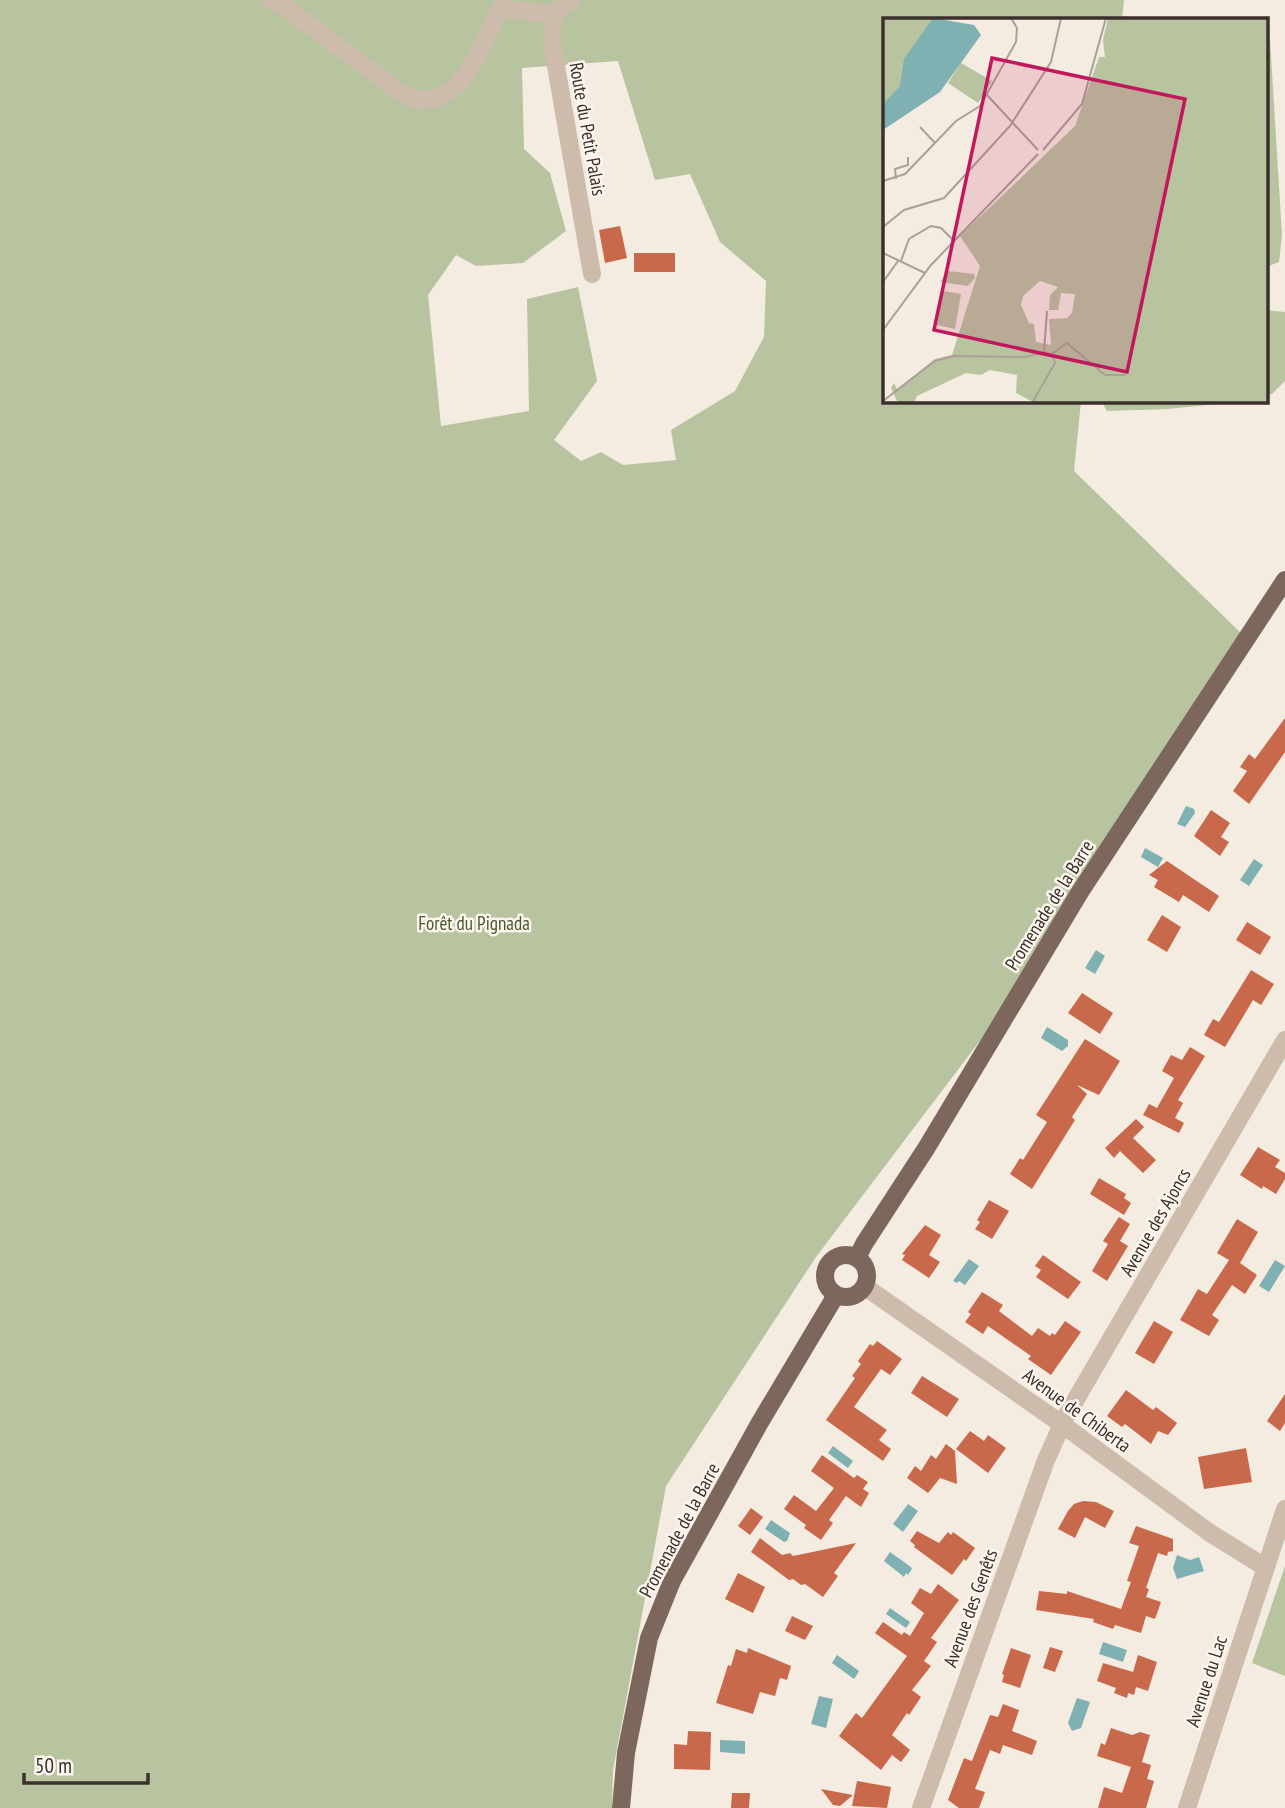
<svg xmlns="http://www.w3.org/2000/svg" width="1285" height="1808" viewBox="0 0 1285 1808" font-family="'PT Sans Narrow',sans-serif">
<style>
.green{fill:#b8c4a0;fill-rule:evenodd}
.water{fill:#7fb0b2}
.building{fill:#c8694b}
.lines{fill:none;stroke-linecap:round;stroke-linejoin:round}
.minor{stroke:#cdbbac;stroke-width:18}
.major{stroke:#7d675c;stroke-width:18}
.labels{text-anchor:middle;stroke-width:5;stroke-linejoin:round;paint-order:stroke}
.street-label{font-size:19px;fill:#3b302b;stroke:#fbf5ee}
.park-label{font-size:19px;fill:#4a5a2e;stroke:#fbf5ee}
.inset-road{fill:none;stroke:#aaa098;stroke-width:2}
.view{fill:#c2185b;fill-opacity:0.15;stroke:#c2185b;stroke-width:3.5}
.inset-edge{fill:none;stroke:#3b302b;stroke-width:3.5}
</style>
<rect width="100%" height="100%" fill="#f4ebe1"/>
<g class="green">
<path d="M0 0H1124L1122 19H884V401H1081L1074 471 1243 635 1051 947 816 1257 666 1486 613 1770 612 1808H0ZM618 61 655 180 690 174 720 242 766 281 764 337 735 391 671 430 676 460 623 465 601 452 581 461 554 440 597 381 578 287 527 299 529 411 441 426 428 295 456 255 476 266 523 263 566 231 550 173 524 149 522 68Z"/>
<path d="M1266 36 1270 39 1282 235 1279 262 1266 267Z"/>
<path d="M1266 310 1285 312V381L1272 394 1266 395Z"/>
<path d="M1101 401H1246L1168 409 1107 411Z"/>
<path d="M1285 1566V1676L1252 1663Z"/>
</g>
<g class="water">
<path d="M1186 806 1194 809 1195 813 1185 827 1177 824Z"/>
<path d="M1145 848 1163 858 1158 867 1141 857Z"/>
<path d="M1254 859 1263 865 1249 886 1240 880Z"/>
<path d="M1096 950 1105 956 1095 974 1085 968Z"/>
<path d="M1047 1027 1068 1040V1046L1062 1051 1041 1038Z"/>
<path d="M969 1259 979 1266 965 1285 959 1281 957 1283 953 1281Z"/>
<path d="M1275 1260 1285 1266 1269 1292 1259 1286Z"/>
<path d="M833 1446 853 1461 848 1468 828 1453Z"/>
<path d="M908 1504 918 1511 903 1532 893 1524Z"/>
<path d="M771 1520 790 1533 787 1541 784 1542 765 1529Z"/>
<path d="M890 1552 911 1567 912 1569 908 1575 906 1573 904 1577 884 1561Z"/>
<path d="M1177 1555 1190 1560 1199 1557 1204 1571 1177 1579 1173 1568Z"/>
<path d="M890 1608 910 1622 906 1628 886 1614Z"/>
<path d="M1103 1642 1127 1650 1123 1662 1099 1654Z"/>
<path d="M837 1655 859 1671 854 1679 832 1663Z"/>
<path d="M819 1696 833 1699 826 1728 811 1724Z"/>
<path d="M1077 1698 1090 1702 1081 1728 1072 1731 1068 1723Z"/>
<path d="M720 1740 745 1741V1754L720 1752Z"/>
</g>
<g class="building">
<path d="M620 226 627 258 605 263 599 230Z"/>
<rect x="634" y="253" width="41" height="19"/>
<path d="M1285 718V752L1249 804 1233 791 1247 771 1240 767 1249 754 1255 759Z"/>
<path d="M1211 810 1230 823 1221 837 1229 842 1220 856 1194 836Z"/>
<path d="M1167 861 1219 896 1209 912 1183 895 1179 902 1154 887 1158 880 1149 875Z"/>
<path d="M1162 915 1181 927 1167 952 1147 940Z"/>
<path d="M1247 922 1271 937 1260 955 1236 940Z"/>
<path d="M1251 970 1274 984 1261 1005 1253 1000 1225 1047 1204 1035 1213 1019 1219 1022Z"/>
<path d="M1082 993 1113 1013 1100 1034 1068 1013Z"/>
<path d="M1085 1039 1120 1061 1099 1095 1077 1085 1087 1094 1072 1117 1075 1120 1032 1189 1010 1174 1020 1158 1023 1160 1047 1122 1036 1115Z"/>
<path d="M1190 1047 1205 1056 1178 1100 1183 1103 1175 1118 1184 1123 1179 1133 1143 1115 1149 1104 1157 1108 1174 1078 1162 1071 1171 1055 1182 1060Z"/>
<path d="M1136 1119 1144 1127 1133 1138 1156 1160 1143 1173 1120 1151 1114 1158 1105 1148Z"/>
<path d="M1258 1147 1280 1160 1275 1167 1285 1173V1179L1276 1194 1263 1186 1262 1189 1240 1175Z"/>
<path d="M1099 1178 1126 1194 1124 1198 1131 1203 1124 1215 1090 1194Z"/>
<path d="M989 1200 1009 1211 992 1239 975 1229 980 1222 977 1220Z"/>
<path d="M1119 1217 1130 1224 1120 1241 1128 1246 1107 1281 1092 1271 1108 1244 1103 1241Z"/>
<path d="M1237 1219 1258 1232 1240 1263 1257 1275 1245 1294 1232 1285 1212 1315 1219 1320 1209 1336 1180 1320 1198 1289 1207 1294 1229 1260 1217 1253Z"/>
<path d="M925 1225 941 1235 929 1255 940 1262 929 1278 902 1260 905 1255 902 1254Z"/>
<path d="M1043 1255 1081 1282 1068 1299 1036 1277 1041 1270 1035 1266Z"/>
<path d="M982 1292 1003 1305 999 1311 1032 1336 1038 1328 1050 1336 1052 1333 1055 1335 1065 1321 1081 1332 1051 1375 1028 1359 1031 1356 988 1326 983 1334 965 1322 971 1314 968 1312Z"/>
<path d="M1154 1321 1173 1332 1154 1364 1135 1353Z"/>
<path d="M877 1341 902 1359 890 1375 881 1369 854 1407 887 1430 879 1440 891 1449 883 1461 826 1420 855 1378 852 1376 861 1364 858 1361 870 1344 873 1346Z"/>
<path d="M922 1376 959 1399 947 1417 911 1393Z"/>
<path d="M1126 1390 1153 1410 1156 1407 1177 1423 1168 1435 1158 1431 1151 1444 1125 1424 1122 1427 1107 1416Z"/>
<path d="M1285 1394V1423L1280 1431 1267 1421Z"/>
<path d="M970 1431 984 1441 988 1435 1006 1448 988 1473 956 1449Z"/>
<path d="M946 1444 955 1451 957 1484 940 1478 928 1493 907 1478 915 1466 921 1471 931 1455 936 1459Z"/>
<path d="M1246 1448 1252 1482 1204 1489 1198 1457Z"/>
<path d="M822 1455 854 1478 857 1475 868 1482 863 1489 869 1493 861 1507 846 1496 829 1520 833 1523 821 1540 804 1528 806 1525 784 1509 794 1495 816 1511 834 1488 811 1471Z"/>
<path d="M1083 1501 1096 1502 1114 1511 1105 1528 1085 1517 1075 1538 1058 1529 1068 1511 1074 1504Z"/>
<path d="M751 1508 763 1517 750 1535 738 1526Z"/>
<path d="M1136 1526 1173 1539V1551L1168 1552 1167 1556 1158 1553 1146 1588 1149 1589 1146 1597 1161 1602 1155 1619 1146 1616 1141 1633 1115 1625 1113 1629 1093 1622 1094 1619 1036 1610 1039 1591 1067 1594V1591L1121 1609 1131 1582 1127 1581 1139 1546 1129 1543Z"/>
<path d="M917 1531 939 1543 948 1532 951 1535 953 1532 975 1548 966 1561 964 1559 952 1575 914 1547 915 1545 910 1541Z"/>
<path d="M760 1538 782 1555 790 1553 793 1556 856 1543 834 1573 838 1576 823 1597 805 1584 801 1585 793 1579 789 1580 751 1552Z"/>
<path d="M738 1573 765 1587 753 1613 725 1599Z"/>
<path d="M938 1584 959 1600 931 1638 937 1642 924 1661 931 1666 912 1690 921 1697 909 1715 907 1713 892 1735 910 1750 901 1762 892 1755 881 1770 839 1736 856 1713 862 1718 907 1656 875 1633 883 1622 902 1635 904 1632 910 1636 924 1613 911 1603 920 1588 931 1594Z"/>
<path d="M792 1616 813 1626 805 1640 785 1631Z"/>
<path d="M1050 1647 1063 1651 1055 1672 1043 1668Z"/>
<path d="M748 1648 791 1666 787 1680 780 1678 775 1696 760 1692 753 1714 716 1703 728 1665 731 1666 736 1649 747 1653Z"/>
<path d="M1011 1648 1031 1655 1020 1688 1002 1682 1004 1675 1002 1674Z"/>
<path d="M1138 1655 1157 1662 1148 1691 1136 1687 1134 1695 1128 1693 1127 1698 1114 1693 1116 1688 1097 1681 1103 1663 1133 1672Z"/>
<path d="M1003 1704 1019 1710 1012 1731 1037 1741 1032 1755 1003 1745 1000 1754 990 1750 975 1789 985 1792 979 1808H959L948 1800 964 1758 972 1761 990 1715 998 1717Z"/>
<path d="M1111 1728 1132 1735 1140 1732 1150 1735 1142 1762 1151 1765 1147 1779 1154 1781 1146 1808H1098L1104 1787 1122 1793 1131 1767 1097 1756 1101 1743 1105 1745Z"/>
<path d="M688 1731 711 1732 710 1770 674 1769V1744L687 1745Z"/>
<path d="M857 1781 891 1787 887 1808 852 1806Z"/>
<path d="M821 1789 853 1795 840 1806 833 1805Z"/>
<path d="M732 1793H750L749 1808H731Z"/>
</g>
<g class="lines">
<g class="minor">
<path d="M270 0 285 7 404 95C409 97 415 100 420 100 465 102 484 41 500 9L553 14"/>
<path d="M572 0 553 14 552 43 592 274"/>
<path d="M864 1286 1063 1425 1210 1533 1265 1567"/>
<path d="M921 1808 1046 1460 1065 1418 1285 1040"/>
<path d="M1187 1808 1285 1509"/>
</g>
<g class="major">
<circle cx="846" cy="1276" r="21"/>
<path d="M857 1258 864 1244 927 1147 1080 892 1285 580"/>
<path d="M621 1808 626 1753 649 1638 672 1581 759 1424 836 1295"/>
</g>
</g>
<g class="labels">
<g class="street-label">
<text transform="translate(588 129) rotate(80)" y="7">Route du Petit Palais</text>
<text transform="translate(1049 905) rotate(-58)" y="7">Promenade de la Barre</text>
<text transform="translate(1155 1222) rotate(-60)" y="7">Avenue des Ajoncs</text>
<text transform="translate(1077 1410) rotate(36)" y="7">Avenue de Chiberta</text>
<text transform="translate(679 1530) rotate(-62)" y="7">Promenade de la Barre</text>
<text transform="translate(970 1608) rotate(-70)" y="7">Avenue des Genêts</text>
<text transform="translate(1206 1681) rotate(-72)" y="7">Avenue du Lac</text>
</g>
<g class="park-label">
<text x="474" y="930">Forêt du Pignada</text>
</g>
</g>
<g transform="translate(883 18)">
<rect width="385" height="385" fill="#f4ebe1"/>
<path d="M0 0H57L78 45 109 63 95 85 65 65 77 46 0 110ZM225 0H385V385H152L133 375 134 357 107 352 98 357 83 355 34 378 31 385H15L8 370 11 365 14 371 52 341 69 337 97 248 77 218 192 108 216 39H222L220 22ZM157 263 175 269 167 277 166 292H175L178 275 192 276 189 295 184 300 166 301 168 327 153 324 151 306 146 305 138 287 140 278ZM65 253 91 256 92 260 85 268 57 264ZM60 273 78 276 72 311 54 307Z" fill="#b8c4a0" fill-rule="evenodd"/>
<path d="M50 0 91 7 98 17 57 74 0 112V86L17 68 21 41Z" fill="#7fb0b2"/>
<path class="inset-road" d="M104 77 155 132M37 109 52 125M160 132 199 86 223 0M13 161 12 151 25 147V139M0 163 22 156 73 103 97 88 133 24 134 10 128 0M0 209 21 192 61 180 127 108 168 44 178 0M0 235 42 255M18 243 26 221 48 208 58 210 71 223M0 264 15 243M0 312 48 247 155 136M161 334 169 336 184 325 222 357H243M0 383 52 343 71 338 143 339 161 334 164 293M149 385 172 345 169 336"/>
<path class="view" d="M109 40 302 81 244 354 51 312Z"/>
<rect width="385" height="385" class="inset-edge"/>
</g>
<path d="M24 1773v10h124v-10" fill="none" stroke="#3b302b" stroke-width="3.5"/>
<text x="35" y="1773" font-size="21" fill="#3b302b" stroke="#fbf5ee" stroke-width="5" paint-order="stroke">50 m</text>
</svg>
